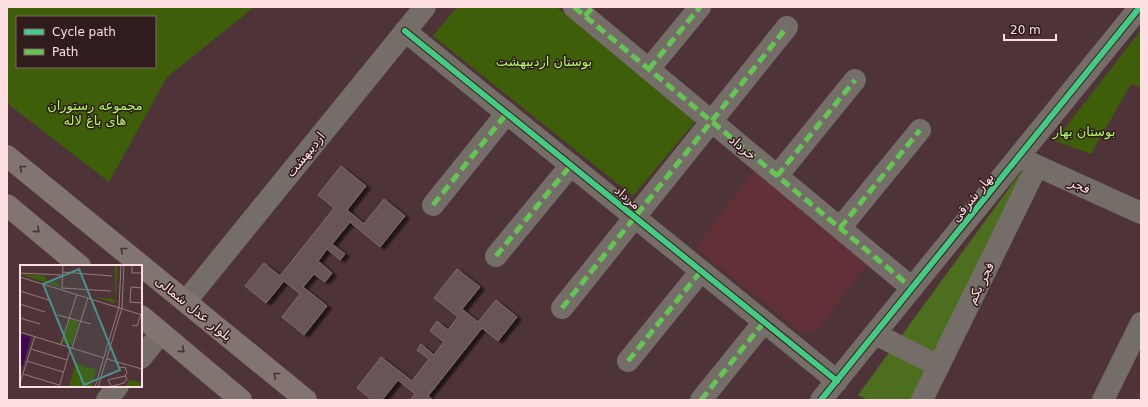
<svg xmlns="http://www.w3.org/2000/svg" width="1148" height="407" viewBox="0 0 1148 407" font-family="'DejaVu Sans','Noto Sans Arabic',sans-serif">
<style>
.built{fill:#623138}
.green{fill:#3e5e0a;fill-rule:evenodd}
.forest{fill:#4d6e1f}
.building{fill:#6a5457;stroke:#816c6e;filter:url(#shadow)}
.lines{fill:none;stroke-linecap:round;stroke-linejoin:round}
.minor{stroke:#756d68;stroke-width:22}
.major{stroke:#827570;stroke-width:22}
.quiet{stroke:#66c356;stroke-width:5;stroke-dasharray:10 5;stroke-linecap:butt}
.cycleway-casing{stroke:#301b1d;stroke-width:8}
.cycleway{stroke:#46c982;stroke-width:6}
.oneway{stroke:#443232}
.labels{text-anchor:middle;stroke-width:3;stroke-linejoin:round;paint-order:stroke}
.park-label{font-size:13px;fill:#b0f867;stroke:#301b1d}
.street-label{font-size:13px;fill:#fddee1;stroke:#301b1d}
.inset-road{fill:none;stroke:#94787c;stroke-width:1}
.view{fill:#4a908b;fill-opacity:0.15;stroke:#4a908b;stroke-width:2}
.inset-edge{fill:none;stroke:#fddee1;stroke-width:2}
</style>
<defs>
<filter id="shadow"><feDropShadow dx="4.5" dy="2.5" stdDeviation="1" flood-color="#0009"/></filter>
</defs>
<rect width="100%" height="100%" fill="#4e3438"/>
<path class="built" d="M756 168 867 264 816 332H801L696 248Z"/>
<g class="green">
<path d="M7 7H253V8L167 77 109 182 7 103ZM17 17H155V67H17Z"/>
<path d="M457 7H557C603 46 650 83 695 122L633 196 433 36Z"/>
<path d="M1141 30V87L1131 84 1091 154 1055 141Z"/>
</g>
<path class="forest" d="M1021 172 1025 177 914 400H868L858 395Z"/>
<g class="building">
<path d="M341 166 366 186 347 210 364 224 384 199 405 216 380 247 350 222 332 244 345 254 340 260 327 249 318 261 332 273 325 282 314 274 303 287 327 306 304 335 282 317 300 294 284 281 266 303 245 286 264 263 280 276 334 208 318 195Z"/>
<path d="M457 269 480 287 462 309 478 322 496 300 517 317 498 341 482 328 428 396 433 400H410L415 394 398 380 382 400H372L357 388 381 357 412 381 429 359 417 350 421 344 434 355 444 342 430 331 437 321 448 330 458 317 434 298Z"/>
</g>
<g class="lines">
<g class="minor">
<path d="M574 7 912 288"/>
<path d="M405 31 837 381"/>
<path d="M649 69 700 7"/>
<path d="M1024 160 1141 213"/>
<path d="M777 176 855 80"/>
<path d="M433 205 507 113"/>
<path d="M840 228 920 130"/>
<path d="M496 256 571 165"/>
<path d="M186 301 425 7"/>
<path d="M562 308 787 27"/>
<path d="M875 334 939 366"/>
<path d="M141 358 161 333"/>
<path d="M628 361 701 271"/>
<path d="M107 400 118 386"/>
<path d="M701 400 764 322"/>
<path d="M821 400 1140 7"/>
<path d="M922 400 1037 166"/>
<path d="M1103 400 1141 323"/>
</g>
<g class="major">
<path d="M7 156 306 400"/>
<path d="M7 205 80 266"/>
<path d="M141 316 241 400"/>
</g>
<g class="quiet">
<path d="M574 7 912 288"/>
<path d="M585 16 593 7"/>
<path d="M649 69 700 7"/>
<path d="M777 176 855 80"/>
<path d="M433 205 507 113"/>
<path d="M840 228 920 130"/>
<path d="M496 256 571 165"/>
<path d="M562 308 787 27"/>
<path d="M628 361 701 271"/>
<path d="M701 400 764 322"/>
</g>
<defs>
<g id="cycleway">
<path d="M405 31 837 381"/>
<path d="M821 400 1140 7"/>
</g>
</defs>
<use href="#cycleway" class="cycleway-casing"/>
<use href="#cycleway" class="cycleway"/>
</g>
<defs><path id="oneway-chevron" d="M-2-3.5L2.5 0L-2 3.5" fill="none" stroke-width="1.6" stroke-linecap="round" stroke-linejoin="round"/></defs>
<g class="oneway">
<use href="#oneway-chevron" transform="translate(22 168) rotate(-141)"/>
<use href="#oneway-chevron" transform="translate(37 230) rotate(40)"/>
<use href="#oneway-chevron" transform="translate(123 250) rotate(-141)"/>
<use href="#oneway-chevron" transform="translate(182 350) rotate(40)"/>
<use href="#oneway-chevron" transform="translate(276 375) rotate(-141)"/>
</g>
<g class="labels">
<g class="park-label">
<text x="544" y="66">بوستان اردیبهشت</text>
<text x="95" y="110">مجموعه رستوران<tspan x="95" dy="15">های باغ لاله</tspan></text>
<text x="1084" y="136">بوستان بهار</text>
</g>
<g class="street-label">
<text transform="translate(743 147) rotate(40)" y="5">خرداد</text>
<text transform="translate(305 154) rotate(-51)" y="5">اردیبهشت</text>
<text transform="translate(1080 185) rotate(24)" y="5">فجر</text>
<text transform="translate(628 197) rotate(39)" y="5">مرداد</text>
<text transform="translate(972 197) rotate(-51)" y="5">بهار شرقی</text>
<text transform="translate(980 283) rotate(-64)" y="5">فجر یکم</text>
<text transform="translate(194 308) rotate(39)" y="5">بلوار عدل شمالی</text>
</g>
</g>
<g transform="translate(20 265)">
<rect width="122" height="122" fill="#4e3438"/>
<path d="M95 0H98L95 38 74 32 95 34ZM0 9 26 11V15L39 18V22ZM50 54 59 57 52 80 42 77ZM56 97 65 102 76 104 71 122H49ZM109 115 120 117 122 122H105Z" fill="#3e5e0a"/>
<path d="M0 69 11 72 3 101H0Z" fill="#3d0a51"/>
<path class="inset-road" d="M112 0V8H122M42 7 92 11M0 8 42 10M0 12 122 50M42 23 91 26M122 23 111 22 110 37 122 38M42 24 43 0M0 26 29 35M0 39 25 47M38 50 71 59M0 53 20 59M112 60 117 61 121 49M0 67 84 93M41 79 57 29M52 83 68 33M11 84 47 95M87 94 122 104M7 96 43 107M3 109 39 120M0 118 15 71M39 122 51 82M75 122 99 42 101 0M78 122 102 43 104 0M89 122 104 118 107 114 105 111M92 122 88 115 105 111 107 108 105 102 98 103"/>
<path class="view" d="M59 4 100 105 64 120 23 19Z"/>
<rect width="122" height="122" class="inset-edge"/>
</g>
<rect width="1148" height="407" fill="none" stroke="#fddee1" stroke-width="16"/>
<rect x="16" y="16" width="140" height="52" fill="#301b1d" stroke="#82696b"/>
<rect x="24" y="29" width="20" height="6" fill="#46c982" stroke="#82696b"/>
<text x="52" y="36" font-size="12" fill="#fddee1">Cycle path</text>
<rect x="24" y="49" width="20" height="6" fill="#66c356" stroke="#82696b"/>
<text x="52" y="56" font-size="12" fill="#fddee1">Path</text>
<path d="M1004 34v6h52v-6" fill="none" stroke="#fddee1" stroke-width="2"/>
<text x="1010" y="34" font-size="12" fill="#fddee1" stroke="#301b1d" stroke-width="3" paint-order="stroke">20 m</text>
</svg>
